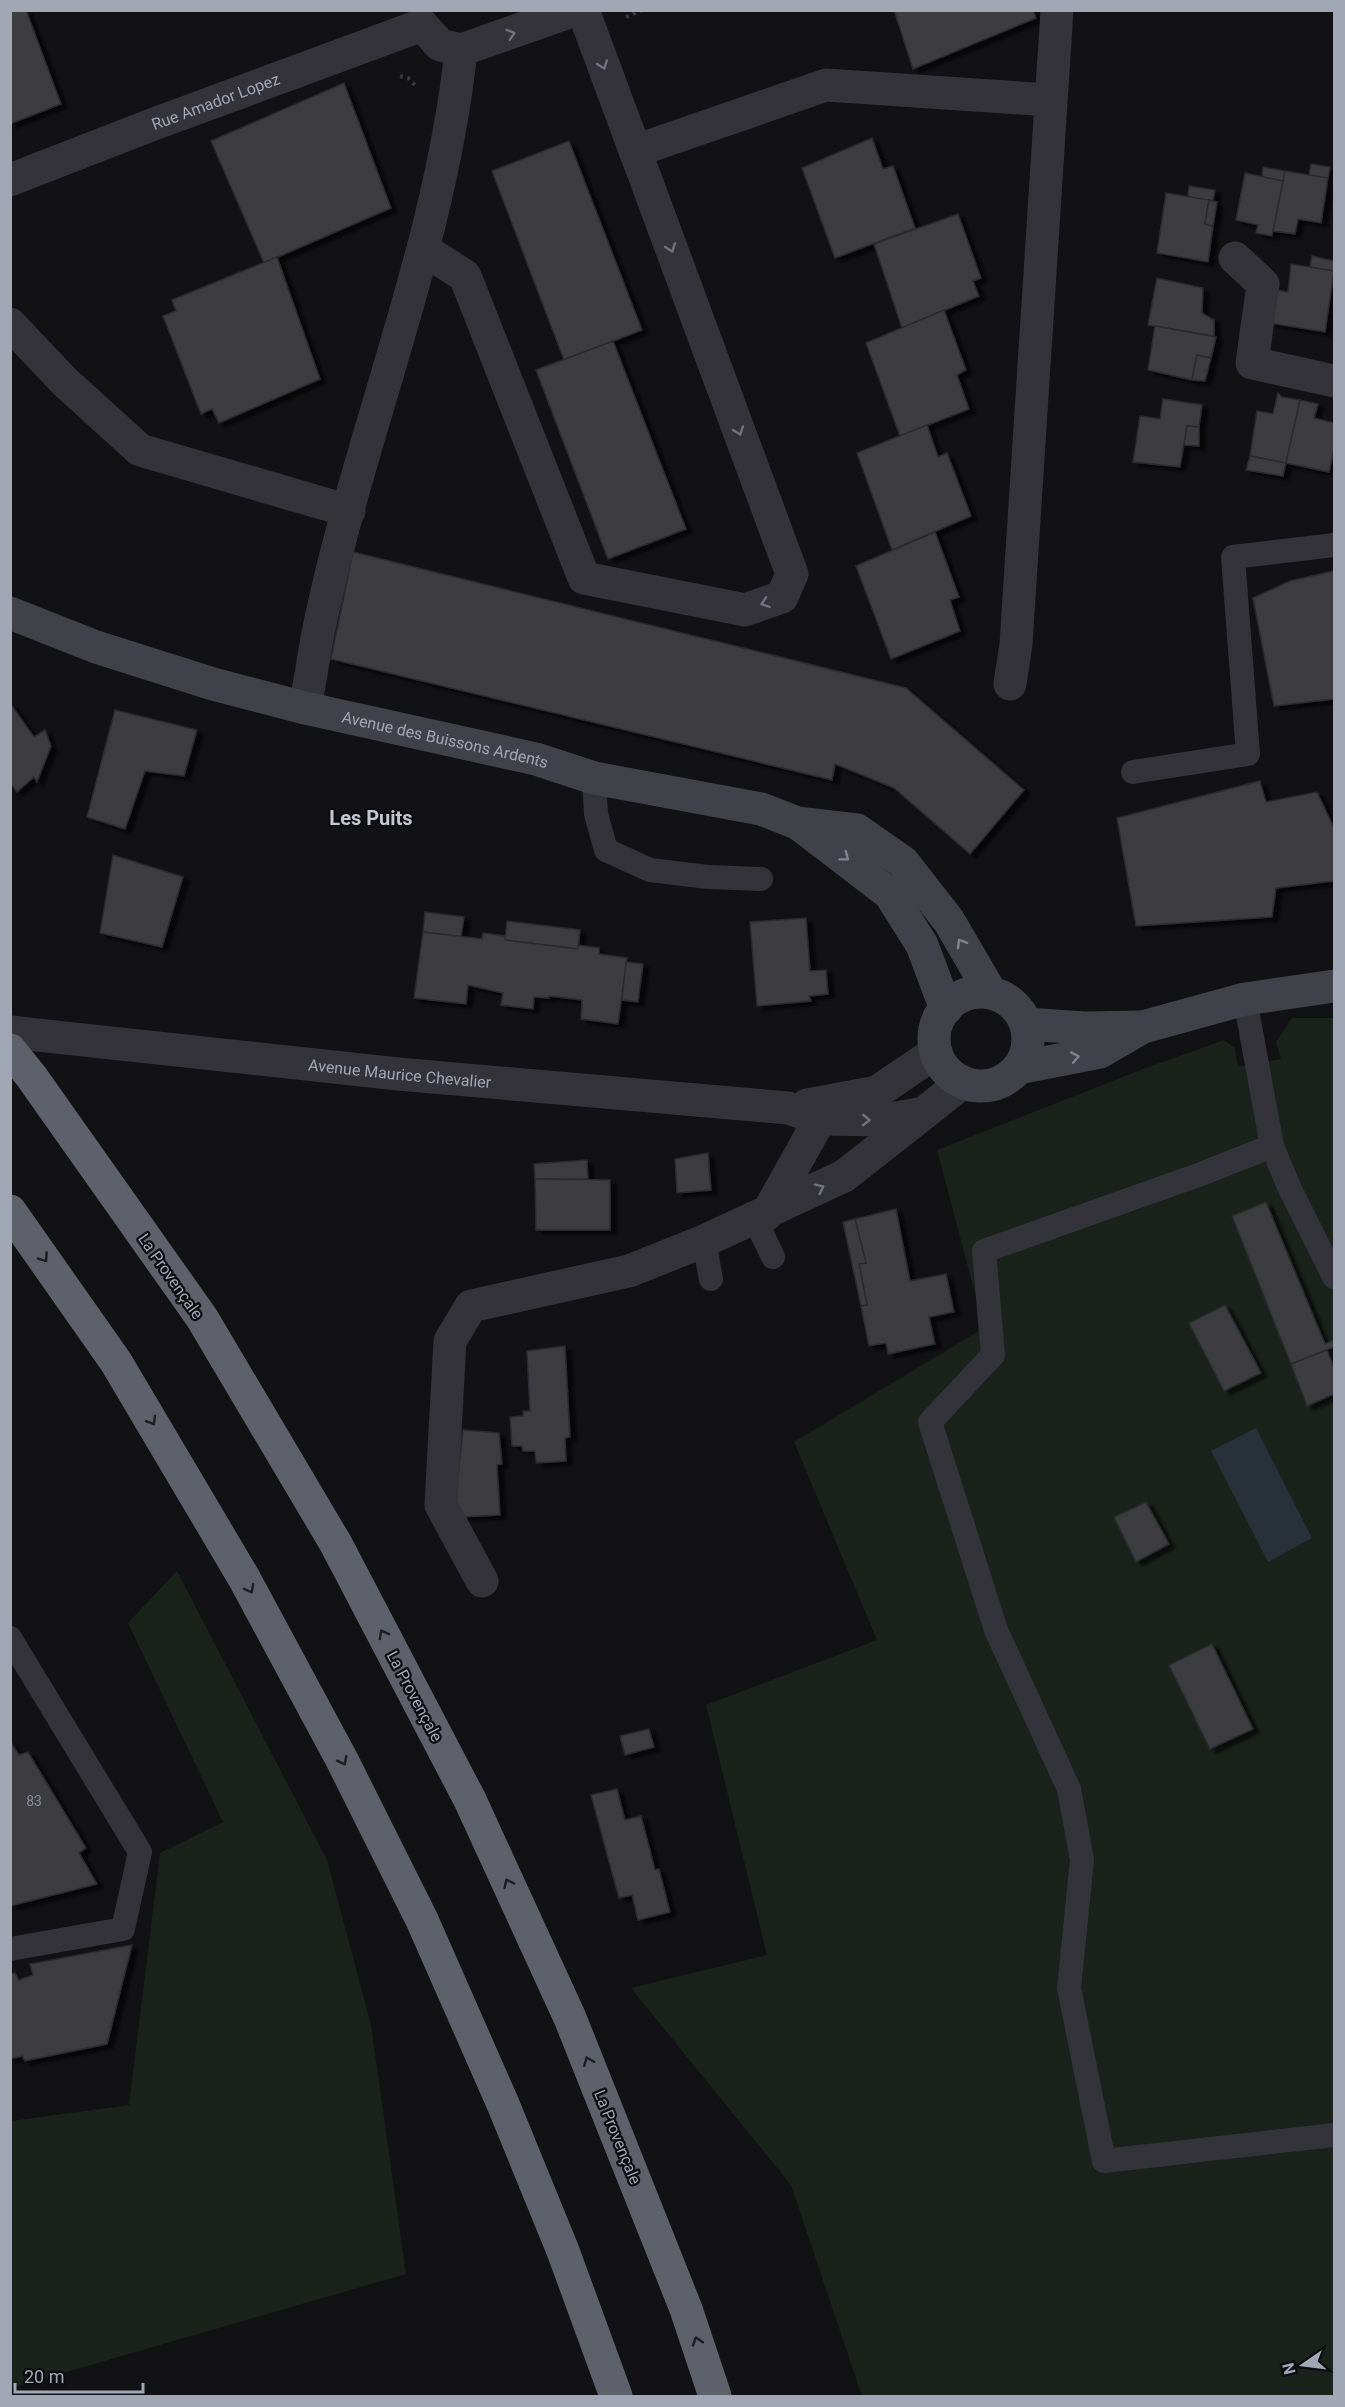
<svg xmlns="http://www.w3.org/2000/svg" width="1345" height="2407" viewBox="0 0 1345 2407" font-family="Roboto,sans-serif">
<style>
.green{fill:#1a221b}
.water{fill:#283038}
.building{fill:#3c3c41;stroke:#2c2c30;stroke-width:1.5;filter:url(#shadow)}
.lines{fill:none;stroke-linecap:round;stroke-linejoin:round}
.path{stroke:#393a40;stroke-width:4;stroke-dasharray:3 4.5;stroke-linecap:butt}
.lane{stroke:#333339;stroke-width:24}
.street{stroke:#333339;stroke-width:33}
.secondary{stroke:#414249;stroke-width:33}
.highway{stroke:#5e616a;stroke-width:33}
.oneway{stroke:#70737d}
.oneway2{stroke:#80848f}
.oneway3{stroke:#1d1e21}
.labels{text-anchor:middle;stroke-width:4.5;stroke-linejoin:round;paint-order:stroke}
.number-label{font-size:14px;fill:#888c98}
.street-label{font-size:16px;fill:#a2a7b5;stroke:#0d0d0f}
.quarter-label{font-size:20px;font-weight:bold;fill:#c4c6d1;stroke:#0d0d0f}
</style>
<defs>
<filter id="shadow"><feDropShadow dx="6" dy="4" stdDeviation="1.5" flood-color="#0009"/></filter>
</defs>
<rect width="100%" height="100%" fill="#121214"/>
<g class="green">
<path d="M1292 1018H1334V2396H862L791 2185 631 1988 767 1955 706 1705 877 1640 794 1442 984 1328 937 1150 1143 1069 1224 1040 1235 1048 1238 1067 1281 1059 1276 1042Z"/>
<path d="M177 1571 327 1860 371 2025 406 2274 11 2388V2121L129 2105 160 1853 223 1822 128 1623Z"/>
</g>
<path class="water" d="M1256 1428 1312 1538 1268 1562 1211 1451Z"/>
<g class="building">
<path d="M10 10H26L61 104 10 124Z"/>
<path d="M894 10H1033L1036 18 913 69Z"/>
<path d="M344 83 391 208 264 263 211 141Z"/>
<path d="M872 138 883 169 893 166 915 228 835 258 802 168Z"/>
<path d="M569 141 642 330 564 360 492 171Z"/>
<path d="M1311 164 1330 167 1328 178 1309 175Z"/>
<path d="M1263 167 1285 171 1283 181 1262 177Z"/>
<path d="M1285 171 1328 178 1321 223 1298 219 1295 234 1273 231Z"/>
<path d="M1245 173 1283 181 1272 236 1256 233 1258 225 1236 220Z"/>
<path d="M1189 186 1215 190 1213 201 1188 197Z"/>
<path d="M1166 193 1209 200 1205 224 1213 226 1208 262 1157 253Z"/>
<path d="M1209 200 1217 202 1213 226 1205 224Z"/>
<path d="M958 214 981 278 973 281 979 296 902 328 874 244Z"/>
<path d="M1312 256 1334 261V271L1310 267Z"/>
<path d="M277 257 320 379 219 423 212 409 201 414 163 316 176 311 172 300Z"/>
<path d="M1291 264 1334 271 1325 332 1269 323 1277 290 1288 292Z"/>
<path d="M1157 278 1203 288 1202 313 1214 320V336L1148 325Z"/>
<path d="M944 310 966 370 957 375 969 409 900 436 866 343Z"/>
<path d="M1155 326 1216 337 1211 358 1197 355 1192 380 1148 370Z"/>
<path d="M613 341 686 529 608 559 536 370Z"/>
<path d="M1197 355 1211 358 1205 381 1192 380Z"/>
<path d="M1278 393 1282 397 1300 400 1286 463 1250 456 1257 411 1273 414Z"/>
<path d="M1163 399 1202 405 1199 427 1187 426 1180 467 1133 462 1140 416 1160 419Z"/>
<path d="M1300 400 1318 404 1314 418 1334 423V449L1329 472 1286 463Z"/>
<path d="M927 425 938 457 947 453 971 516 892 550 857 453Z"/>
<path d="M1187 426 1199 427V446L1184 445Z"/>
<path d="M1250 456 1286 463 1283 476 1246 470Z"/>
<path d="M935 532 959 597 950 600 960 631 891 659 856 566Z"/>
<path d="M353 552 906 688 1024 790 970 854 894 788 835 764 832 780 331 659Z"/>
<path d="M1334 571V699L1274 706 1253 598 1290 581Z"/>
<path d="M10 703 34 737 45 730 51 746 37 782 34 777 17 792 10 783Z"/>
<path d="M115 710 197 730 184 776 145 771 125 829 87 817Z"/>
<path d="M1260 781 1266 802 1317 792 1334 828V881L1276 888 1272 917 1136 926 1117 818Z"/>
<path d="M113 855 183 877 162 947 100 933Z"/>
<path d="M425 912 464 917 461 937 423 932Z"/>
<path d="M806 918 810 971 826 970 828 994 809 996 811 1001 757 1006 750 922Z"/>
<path d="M507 921 580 930 578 949 505 940Z"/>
<path d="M423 932 482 939 483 933 505 936V940L578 949V945L599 948V954L627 958 618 1024 581 1019 582 1000 549 996V998L534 997 533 1009 501 1005 503 993 468 985 466 1004 414 998Z"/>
<path d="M626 962 643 964 638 1002 622 1000Z"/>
<path d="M708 1153 711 1190 677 1193 675 1159Z"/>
<path d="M587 1160 588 1179H535L534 1164Z"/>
<path d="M535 1179 610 1180V1230H536Z"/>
<path d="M1266 1202 1325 1344 1334 1340V1347L1291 1364 1232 1216Z"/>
<path d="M896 1209 910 1281 946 1274 954 1312 929 1317 935 1344 888 1354 886 1343 869 1346 861 1306 867 1305 859 1264 866 1263 855 1219Z"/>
<path d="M855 1219 866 1263 859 1264 867 1305 861 1306 843 1222Z"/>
<path d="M1225 1305 1261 1373 1224 1391 1189 1323Z"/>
<path d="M565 1346 570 1437 565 1438 566 1461 536 1463 535 1451H523L522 1446H512L510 1417 523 1416V1411H530L527 1351Z"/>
<path d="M1327 1350 1334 1368V1394L1307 1406 1291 1364Z"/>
<path d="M463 1430 499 1433 502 1464 497 1465 500 1515 460 1517 455 1507Z"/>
<path d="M1146 1502 1169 1544 1136 1562 1114 1517Z"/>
<path d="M1212 1644 1253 1729 1210 1749 1169 1665Z"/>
<path d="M649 1729 654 1747 625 1755 620 1736Z"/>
<path d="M10 1741 19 1755 28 1752 86 1848 79 1853 97 1884 10 1906Z"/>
<path d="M617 1789 625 1820 641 1816 655 1870 659 1869 670 1912 638 1920 632 1895 619 1898 591 1795Z"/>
<path d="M132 1945 107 2044 25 2061 22 2056 10 2059V1974L15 1973 19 1980 33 1975 30 1964Z"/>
</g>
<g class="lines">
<g class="path">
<path d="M626 17 642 10"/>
<path d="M400 76 408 78 416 86"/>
</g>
<g class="lane">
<path d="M1133 772 1248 754 1233 557 1334 545"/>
<path d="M594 778 596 814 606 850 650 870 708 877 761 879"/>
<path d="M1245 999 1272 1146 1289 1187 1334 1277"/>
<path d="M1272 1146 1201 1174 984 1251 993 1355 930 1422 996 1630 1069 1789 1082 1860 1069 1988 1104 2161 1334 2135"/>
<path d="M755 1219 773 1257"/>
<path d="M704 1241 711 1279"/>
<path d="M10 1638 140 1852 123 1929 10 1949"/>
</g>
<g class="street">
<path d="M422 25 440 45 461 50 575 10"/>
<path d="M635 151 826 85 1050 100"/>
<path id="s1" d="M10 180 146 127 422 25"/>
<path d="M423 249 465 276 584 578 745 610 782 597 792 574 583 10"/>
<path d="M1235 258 1263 284 1252 363 1334 381"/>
<path d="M10 324 65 382 140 450 349 511"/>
<path d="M1010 684 1016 644 1057 10"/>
<path d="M305 708C311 677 315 645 322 614 363 425 441 243 461 50"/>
<path id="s2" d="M10 1032 398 1074 788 1108 820 1119 885 1120 924 1113 963 1082"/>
<path d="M807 1105 877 1092 936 1052"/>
<path d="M767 1214 820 1119"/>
<path d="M482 1581 441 1505 450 1341 471 1306 629 1271 704 1241 844 1176 923 1114"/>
</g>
<g class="secondary">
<path id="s3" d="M10 613 96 647 213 684 305 708 536 759 594 778 761 809 797 823 857 830 903 862 949 921 991 993"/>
<path d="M800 825 890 894 922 945 946 1009"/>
<circle cx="981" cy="1039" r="47"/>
<path d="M1026 1024 1084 1028 1141 1027"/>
<path d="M1018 1068 1100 1052 1143 1027 1245 999 1334 986"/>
</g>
<g class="highway">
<path d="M10 1050 31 1076 202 1318 336 1544 470 1800 570 2018 686 2309 715 2396"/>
<path d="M10 1211 116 1362 244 1578 342 1760 422 1920 503 2104 563 2251 616 2396"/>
</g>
</g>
<defs><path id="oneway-chevron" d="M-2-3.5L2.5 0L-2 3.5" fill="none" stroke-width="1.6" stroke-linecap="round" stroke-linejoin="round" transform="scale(1.5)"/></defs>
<g class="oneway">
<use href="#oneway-chevron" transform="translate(511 34) rotate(-18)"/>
<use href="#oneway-chevron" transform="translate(603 65) rotate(70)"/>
<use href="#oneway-chevron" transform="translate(671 248) rotate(70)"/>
<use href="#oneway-chevron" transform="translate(739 431) rotate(70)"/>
<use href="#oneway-chevron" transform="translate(765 603) rotate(161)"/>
<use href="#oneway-chevron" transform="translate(866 1120) rotate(1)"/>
<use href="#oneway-chevron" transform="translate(820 1188) rotate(-26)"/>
</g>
<g class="oneway2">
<use href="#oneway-chevron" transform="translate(845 857) rotate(37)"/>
<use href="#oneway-chevron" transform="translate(961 943) rotate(-120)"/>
<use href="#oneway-chevron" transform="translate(1075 1057) rotate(-11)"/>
</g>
<g class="oneway3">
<use href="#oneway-chevron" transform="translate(44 1258) rotate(55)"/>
<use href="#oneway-chevron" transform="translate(152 1421) rotate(59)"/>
<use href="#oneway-chevron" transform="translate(250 1589) rotate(62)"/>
<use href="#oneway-chevron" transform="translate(383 1634) rotate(-118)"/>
<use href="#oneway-chevron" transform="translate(343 1761) rotate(63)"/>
<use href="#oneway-chevron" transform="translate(508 1883) rotate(-115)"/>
<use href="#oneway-chevron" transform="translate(588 2061) rotate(-112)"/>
<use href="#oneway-chevron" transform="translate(697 2341) rotate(-108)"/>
</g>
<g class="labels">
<g class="number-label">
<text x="34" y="1806">83</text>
</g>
<g class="street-label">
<text dy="6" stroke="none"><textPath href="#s1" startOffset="220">Rue Amador Lopez</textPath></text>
<text dy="6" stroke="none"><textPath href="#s3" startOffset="454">Avenue des Buissons Ardents</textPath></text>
<text dy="6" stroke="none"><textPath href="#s2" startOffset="392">Avenue Maurice Chevalier</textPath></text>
<text transform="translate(171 1276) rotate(55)" y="6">La Provençale</text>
<text transform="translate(415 1696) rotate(62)" y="6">La Provençale</text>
<text transform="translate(618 2137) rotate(68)" y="6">La Provençale</text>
</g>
<g class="quarter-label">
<text x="371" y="825">Les Puits</text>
</g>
</g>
<rect width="1345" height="2407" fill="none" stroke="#a2a7b5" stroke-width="24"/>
<g transform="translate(1303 2365) rotate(256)" stroke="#0d0d0f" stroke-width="4.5" paint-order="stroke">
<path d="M0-4.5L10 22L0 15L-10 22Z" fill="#a2a7b5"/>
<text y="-9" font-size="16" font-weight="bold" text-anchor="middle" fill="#a2a7b5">N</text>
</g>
<path d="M15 2383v9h128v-9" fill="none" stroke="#a2a7b5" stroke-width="3"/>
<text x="24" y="2383" font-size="18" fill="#a2a7b5" stroke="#0d0d0f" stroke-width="4.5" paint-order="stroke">20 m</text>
</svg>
